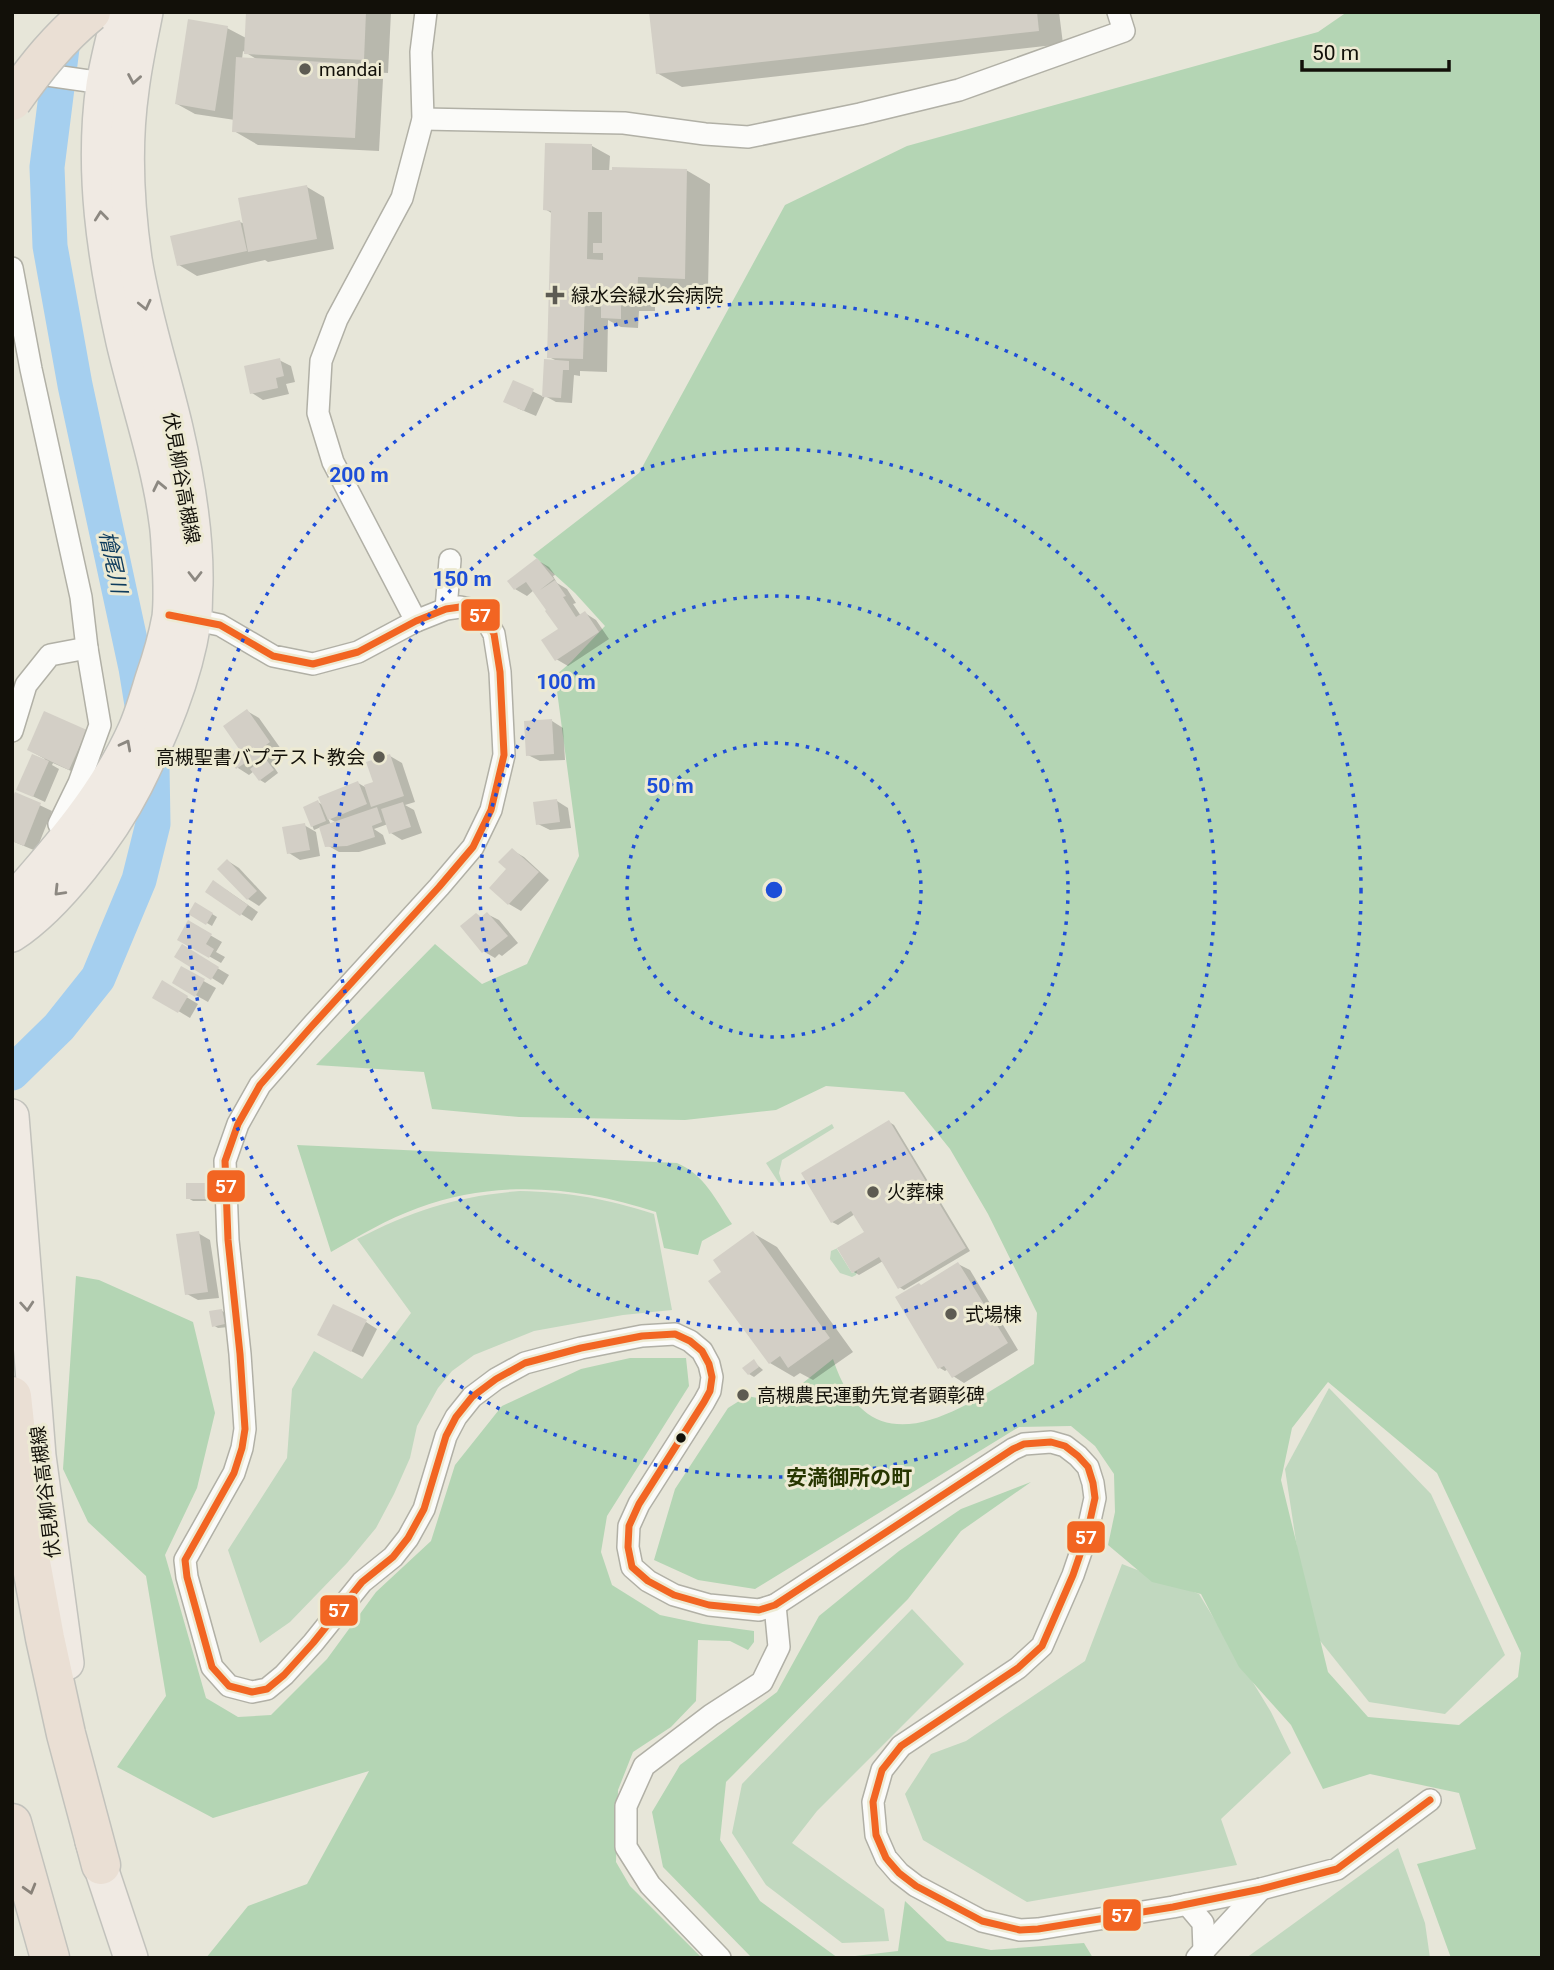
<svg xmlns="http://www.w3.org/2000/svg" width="1554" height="1970" viewBox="0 0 1554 1970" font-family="Roboto,'Noto Sans JP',sans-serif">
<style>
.green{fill:#c1d8bf}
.forest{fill:#b4d5b4;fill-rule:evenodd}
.shadow{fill:#0003;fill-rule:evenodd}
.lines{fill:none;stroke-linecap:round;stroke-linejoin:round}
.river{stroke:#a5cfef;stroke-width:35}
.building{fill:#d3cfc6;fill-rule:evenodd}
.street-casing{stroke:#b1b0a6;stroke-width:24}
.primary-casing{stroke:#c2c2bc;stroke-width:36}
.highway-casing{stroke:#c2c2bc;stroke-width:41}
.street{stroke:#fbfbf9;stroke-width:21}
.primary{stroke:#f0eae3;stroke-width:33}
.highway{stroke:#eadfd4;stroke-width:38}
.highway-bridge-casing{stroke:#c2c2bc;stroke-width:41;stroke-linecap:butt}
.highway-bridge{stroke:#eadfd4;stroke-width:38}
.bus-1-casing{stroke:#edead3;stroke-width:12}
.bus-1{stroke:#f26522;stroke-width:7}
.oneway{stroke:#8c8881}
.oneway2{stroke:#898279}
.ring{fill:none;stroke:#1d4ed8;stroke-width:3.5;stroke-dasharray:3.5 7}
.poi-dot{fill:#5d5b52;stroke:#edead3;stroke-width:2.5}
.bus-dot{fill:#121009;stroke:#edead3;stroke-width:2.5}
.labels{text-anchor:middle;stroke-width:6;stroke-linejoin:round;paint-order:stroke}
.poi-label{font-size:19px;fill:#121009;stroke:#edead3;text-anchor:start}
.street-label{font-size:19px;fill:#121009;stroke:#edead3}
.water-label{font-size:21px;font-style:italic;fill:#0f3c5d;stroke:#edead3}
.neighbourhood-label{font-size:21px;font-weight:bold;fill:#273600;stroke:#edead3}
.centre{fill:#1d4ed8;stroke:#edead3;stroke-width:3.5}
.ring-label{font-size:21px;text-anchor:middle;font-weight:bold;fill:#1d4ed8;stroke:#edead3;stroke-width:6;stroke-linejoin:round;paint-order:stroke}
.line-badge{stroke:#edead3;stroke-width:2.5}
.badge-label{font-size:19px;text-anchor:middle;font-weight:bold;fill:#fff}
</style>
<rect width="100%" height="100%" fill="#e7e6d9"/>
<g class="green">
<path d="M832 1124 834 1128 782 1160 779 1173 782 1182 779 1183 766 1163Z"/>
<path d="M520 1191C569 1192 608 1199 654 1214L672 1310 623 1315 534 1331 474 1355 452 1371 438 1388 417 1426 410 1458 394 1494 376 1528 347 1563 290 1622 260 1643 228 1550 287 1458 292 1389 314 1351 362 1379 411 1313 357 1239C413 1210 457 1196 520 1191Z"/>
<path d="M840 1247 837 1249 852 1273 857 1271 856 1275 852 1277 840 1273 830 1259 831 1251Z"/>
<path d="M1329 1388 1431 1494 1505 1655 1445 1714 1369 1702 1309 1627 1285 1469Z"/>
<path d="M1122 1564 1199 1594 1271 1712 1291 1753 1221 1819 1237 1865 1027 1902 923 1840 905 1794 931 1754 966 1741 1085 1661Z"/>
<path d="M912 1609 964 1664 817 1811 792 1843 884 1909 889 1941 842 1943 766 1885 732 1833 742 1784Z"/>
<path d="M1398 1848 1425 1923 1430 1958H1246Z"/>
</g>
<g class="forest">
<path d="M1347 12H1542V1958H1451L1417 1864 1476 1849 1459 1793 1370 1774 1323 1789 1291 1725 1239 1667 1201 1594 1152 1582 1108 1545 1115 1512 1114 1474 1095 1446 1071 1426 1019 1427 755 1589 698 1580 654 1560 675 1489 728 1408 747 1396 779 1402 833 1359C872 1478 965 1406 1034 1364L1037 1313 988 1214 950 1149 904 1092 826 1086 776 1110 685 1120 519 1117 432 1109 424 1072 316 1065 435 944 482 984 527 964 579 856 555 676 571 662 605 626 575 593 533 555 639 473 785 205 907 146 1318 32ZM1328 1382 1437 1473 1521 1653 1518 1677 1459 1725 1368 1717 1328 1672 1281 1480 1292 1428Z"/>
<path d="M297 1145 677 1163C705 1175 715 1199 732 1224L702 1241 698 1255 664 1248 656 1212C577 1186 497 1179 418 1208 387 1219 359 1236 331 1252Z"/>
<path d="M76 1276 99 1280 193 1322 215 1413 197 1488 165 1555 206 1698 238 1717 271 1715 327 1659 376 1592 431 1541 455 1465 502 1406 581 1369 630 1358H686L689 1386 607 1516 601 1552 612 1585 660 1615 703 1624 754 1631V1642L748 1650 730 1641 698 1640 696 1701 671 1727 633 1752 618 1790 616 1862 630 1886 702 1958H206L248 1906 307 1884 369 1771 213 1818 117 1767 166 1696 146 1576 88 1522 63 1469Z"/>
<path d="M1031 1482 961 1531 908 1599 726 1782 720 1840 760 1901 838 1958 898 1951 905 1901 947 1941 991 1950 1084 1943 1093 1958H752L663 1867 652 1812 680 1765 777 1692 819 1616 899 1551 961 1509Z"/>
</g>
<g class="shadow">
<path d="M248 12H391L388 73 370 72 383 79 379 151 258 145 234 131 235 120 195 114 177 104 227 28 246 38ZM243 51 258 60 242 59Z"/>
<path d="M650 12H1059L1063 44 682 87 657 73Z"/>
<path d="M592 146 610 156 609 172 686 170 710 184 708 291 663 290 655 285V311H639L638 328 621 327 608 320 607 372 580 371V376L574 375 572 403 556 402 545 396 536 416 517 408 514 382 544 397 546 361 559 362 549 357 553 214 545 209Z"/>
<path d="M307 187 324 197 334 249 268 262 265 260 197 276 179 265 240 222 245 224Z"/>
<path d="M279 360 291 366 295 382 286 384 289 394 263 400 252 393Z"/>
<path d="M537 560 549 567 555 575 553 576 557 583 567 589 576 603 573 604 581 616 585 613 596 620 609 639 568 666 556 659 560 630 534 590 527 596 515 589Z"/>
<path d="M247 711 259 718 281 749 276 752 280 758 272 764 278 773 265 783 260 780 254 771 249 775 238 768Z"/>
<path d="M552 721 563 728 565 760 540 761 528 755Z"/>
<path d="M86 732 104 742 87 778 53 763 52 765 59 769 45 802 30 795 45 759 29 750Z"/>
<path d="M390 756 402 763 415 802 405 805 414 810 422 833 402 840 391 833 388 824 374 829 383 835 386 844 359 852H339L327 845 321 827 314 830 305 808 318 802 324 806 358 783 365 787 375 783ZM328 818 337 823 331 825Z"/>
<path d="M16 794 52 811 36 851 12 841Z"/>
<path d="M557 801 568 808 571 828 550 830 538 824Z"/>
<path d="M304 825 316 832 320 856 300 860 289 853Z"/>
<path d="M512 850 524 857 549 880 521 911 509 904 492 887 509 869Z"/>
<path d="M228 861 239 868 267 898 259 906 248 899Z"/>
<path d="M225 889 258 912 252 921 241 914Z"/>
<path d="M196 904 217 917 212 926 190 913Z"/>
<path d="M487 914 499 920 518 943 502 956 499 954 495 958 483 951 482 918Z"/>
<path d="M189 923 222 942 216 952 225 957 221 963 179 939Z"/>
<path d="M182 947 229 975 223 985 177 956Z"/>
<path d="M182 969 216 988 208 1002 174 983Z"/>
<path d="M163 983 198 1004 190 1018 155 997Z"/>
<path d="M889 1122 894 1125 970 1251 904 1290 899 1287 883 1261 859 1275 854 1272 840 1249 866 1233 855 1214 838 1225 832 1222Z"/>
<path d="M206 1185 212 1188V1201H193L188 1198Z"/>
<path d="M198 1233 210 1240 219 1298 198 1300 187 1294Z"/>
<path d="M753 1233 777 1247 853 1352 813 1380 800 1373 794 1377 770 1363 724 1272Z"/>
<path d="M958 1264 970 1270 1018 1350 964 1383 953 1376 948 1369 945 1371 940 1368 904 1296Z"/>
<path d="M222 1311 227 1314 229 1327 218 1328 213 1325Z"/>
<path d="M366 1322 377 1329 363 1357 331 1341Z"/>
<path d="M754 1362 763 1370 754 1377 749 1374Z"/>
</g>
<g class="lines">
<path class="river" d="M12 1073 59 1027 98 978 139 880 153 824 152 766 136 668 75 385 50 246 47 167 63 40"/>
</g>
<g class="building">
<path d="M246 12H366L364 60 244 54Z"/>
<path d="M649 12H1037L1039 31 656 74Z"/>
<path d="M188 19 228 26 215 111 175 104Z"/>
<path d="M236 57 359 64 355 138 232 132Z"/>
<path d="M545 143 592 144V170H612V167L687 169 685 279 638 277 637 302 621 301V319L601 318V296H585L583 359 547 358 551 211 543 210ZM588 212H602V243H593V253H603V260L587 259Z"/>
<path d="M307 185 317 239 248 252 238 198Z"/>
<path d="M240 220 247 251 177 266 170 236Z"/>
<path d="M280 358 284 376 276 378 278 388 250 394 244 366Z"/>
<path d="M544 359 569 361V370H563L561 398 542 397Z"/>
<path d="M513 380 534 389 524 411 503 402Z"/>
<path d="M537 558 554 579 540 590 555 580 566 596 563 597 576 617 585 611 599 632 555 661 541 640 558 629 545 611 546 610 526 582 514 590 507 581Z"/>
<path d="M247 709 270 742 266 745 270 751 251 765 248 761 236 769 228 757 239 749 223 726Z"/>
<path d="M44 711 87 730 69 770 27 750Z"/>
<path d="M552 719 554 754 526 756 524 721Z"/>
<path d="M32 754 49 761 33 797 16 790Z"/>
<path d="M390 754 404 796 371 807 364 785 373 782 366 762Z"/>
<path d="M265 758 274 770 259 781 250 769Z"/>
<path d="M358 781 367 804 328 820 318 797Z"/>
<path d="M15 792 41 803 24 846 12 841V798Z"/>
<path d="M557 799 560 822 536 825 533 802Z"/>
<path d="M318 800 326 821 311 827 303 807Z"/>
<path d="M403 802 411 827 389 834 381 809Z"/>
<path d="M377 807 382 822 372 826 375 837 347 846 325 847 319 827Z"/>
<path d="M305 823 310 850 287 854 282 827Z"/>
<path d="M512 848 539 872 508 905 489 888 506 869 498 862Z"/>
<path d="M227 859 257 891 247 900 217 869Z"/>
<path d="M213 880 248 905 240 916 205 892Z"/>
<path d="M195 902 213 913 206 925 188 914Z"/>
<path d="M487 912 508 936 489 951 487 948 482 953 460 926 476 913 481 917Z"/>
<path d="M188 920 212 934 206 944 214 949 209 958 177 940Z"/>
<path d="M182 944 219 967 211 980 174 957Z"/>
<path d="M181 966 205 979 195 997 172 983Z"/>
<path d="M162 980 188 996 178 1013 152 998Z"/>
<path d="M889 1120 966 1248 898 1289 879 1257 852 1273 837 1248 864 1232 851 1211 831 1223 801 1173Z"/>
<rect x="186" y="1183" width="21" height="16"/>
<path d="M199 1231 208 1292 185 1295 176 1234Z"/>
<path d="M753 1231 830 1338 788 1368 780 1356 769 1364 708 1281 721 1272 713 1260Z"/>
<path d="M958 1262 1008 1343 952 1378 944 1366 938 1369 895 1297 919 1283 921 1285Z"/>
<path d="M333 1304 367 1320 351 1352 317 1335Z"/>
<path d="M222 1309 225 1324 212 1327 209 1311Z"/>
<path d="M754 1359 759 1367 748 1375 742 1368Z"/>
</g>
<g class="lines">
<defs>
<g id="street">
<path d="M26 72 103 83"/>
<path d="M423 119 624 123 705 134 748 137 860 114 959 90 1124 31 1118 12"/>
<path d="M12 268 31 369 81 597 87 648 100 725 79 783 59 824 67 838"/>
<path d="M446 609 450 560"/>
<path d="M182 617 220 625 273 656 313 664 358 652 416 621 446 609 460 607 475 610 487 621 494 634 500 672 504 755 491 810 473 847 439 887 311 1027 260 1085 238 1124 225 1161 228 1240 240 1354 245 1429 242 1448 234 1473 185 1560 187 1577 212 1667 229 1686 252 1692 267 1689 284 1675 313 1643 362 1582 393 1557 408 1538 424 1509 446 1436 456 1417 472 1397 496 1379 525 1363 581 1348 642 1336 675 1334 690 1341 702 1351 709 1364 712 1377 710 1391 704 1402 639 1504 629 1526 628 1547 632 1567 648 1581 674 1595 709 1605 759 1610 775 1605 1013 1449 1024 1444 1051 1442 1065 1446 1078 1456 1088 1467 1093 1483 1095 1498 1087 1534 1073 1575 1042 1646 1018 1668 901 1746 882 1770 873 1802 876 1835 886 1858 899 1873 916 1886 982 1921 1020 1930 1038 1929 1173 1907 1261 1889 1337 1869 1430 1800"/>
<path d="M416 621 333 462 318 413 321 361 337 319 402 198 423 119 421 52 426 12"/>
<path d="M12 731 26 685 50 655 87 648"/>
<path d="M1187 1904 1203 1923 1204 1951"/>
<path d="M720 1958 650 1885 626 1847V1806L644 1766 711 1715 762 1682 779 1647 775 1605"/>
<path d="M1197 1958 1261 1889"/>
</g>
<g id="primary">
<path d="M12 901C59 848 106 794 135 729 142 713 147 695 152 679 159 659 165 639 169 617 171 599 170 578 169 559 168 547 168 534 166 522 158 461 137 402 123 342 104 257 91 172 103 85 107 60 114 36 119 12"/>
<path d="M12 935C58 905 111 834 136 785 162 733 185 680 194 622 196 610 195 597 196 585 197 532 188 480 176 428 163 372 144 316 135 259 127 203 124 146 132 90 135 64 141 38 146 12"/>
<path d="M12 1116 39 1456 67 1663"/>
<path d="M92 1841 131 1958"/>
</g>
<g id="highway">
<path d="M12 1396 28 1546 45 1638 66 1734 101 1865"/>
<path d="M12 1823 50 1958"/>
</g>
</defs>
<use href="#street" class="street-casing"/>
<use href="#primary" class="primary-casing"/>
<use href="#highway" class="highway-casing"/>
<use href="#street" class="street"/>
<use href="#primary" class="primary"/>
<use href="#highway" class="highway"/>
<defs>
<path id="highway-bridge" d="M12 101C36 67 59 38 91 12"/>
</defs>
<use href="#highway-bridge" class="highway-bridge-casing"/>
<use href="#highway-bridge" class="highway-bridge"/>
<defs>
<path id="bus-1" d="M169 615 220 625 273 656 313 664 358 652 416 621 446 609 460 607 475 610 487 621 494 634 500 672 504 755 491 810 473 847 439 887 311 1027 260 1085 238 1124 225 1161 228 1240 240 1354 245 1429 242 1448 234 1473 185 1560 187 1577 212 1667 229 1686 252 1692 267 1689 284 1675 313 1643 362 1582 393 1557 408 1538 424 1509 446 1436 456 1417 472 1397 496 1379 525 1363 581 1348 642 1336 675 1334 690 1341 702 1351 709 1364 712 1377 710 1391 704 1402 639 1504 629 1526 628 1547 632 1567 648 1581 674 1595 709 1605 759 1610 775 1605 1013 1449 1024 1444 1051 1442 1065 1446 1078 1456 1088 1467 1093 1483 1095 1498 1087 1534 1073 1575 1042 1646 1018 1668 901 1746 882 1770 873 1802 876 1835 886 1858 899 1873 916 1886 982 1921 1020 1930 1038 1929 1173 1907 1261 1889 1337 1869 1430 1800"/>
</defs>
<use href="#bus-1" class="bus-1-casing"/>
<use href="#bus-1" class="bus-1"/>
</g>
<defs><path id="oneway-chevron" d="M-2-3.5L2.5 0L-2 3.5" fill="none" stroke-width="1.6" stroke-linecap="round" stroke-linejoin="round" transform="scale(1.75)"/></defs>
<g class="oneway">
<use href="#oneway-chevron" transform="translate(134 79) rotate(100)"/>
<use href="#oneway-chevron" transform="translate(101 216) rotate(-96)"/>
<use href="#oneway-chevron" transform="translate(145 305) rotate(77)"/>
<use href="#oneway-chevron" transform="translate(159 486) rotate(-102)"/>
<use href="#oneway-chevron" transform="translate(195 576) rotate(90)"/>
<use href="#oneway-chevron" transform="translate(126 745) rotate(-62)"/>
<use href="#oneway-chevron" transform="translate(59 891) rotate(134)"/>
<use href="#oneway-chevron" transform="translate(27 1306) rotate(86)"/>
</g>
<use class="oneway2" href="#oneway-chevron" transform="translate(30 1889) rotate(74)"/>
<g class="ring">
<circle cx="774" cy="890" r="147"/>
<circle cx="774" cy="890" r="294"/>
<circle cx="774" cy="890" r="441"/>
<circle cx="774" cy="890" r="587"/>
</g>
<g class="poi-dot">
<circle cx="305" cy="69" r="7"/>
<path d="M551.5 284.5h7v7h7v7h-7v7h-7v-7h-7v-7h7z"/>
<circle cx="379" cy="757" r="7"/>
<circle cx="873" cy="1192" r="7"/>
<circle cx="951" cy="1314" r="7"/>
<circle cx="743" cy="1395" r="7"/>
</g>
<circle class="bus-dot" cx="681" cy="1438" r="6"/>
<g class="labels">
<g class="poi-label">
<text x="319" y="76">mandai</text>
<text x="571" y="302">緑水会緑水会病院</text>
<text x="365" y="764" text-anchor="end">高槻聖書バプテスト教会</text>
<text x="887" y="1199">火葬棟</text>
<text x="965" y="1321">式場棟</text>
<text x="757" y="1402">高槻農民運動先覚者顕彰碑</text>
</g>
<g class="street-label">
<text transform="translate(182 478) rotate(80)" y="7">伏見柳谷高槻線</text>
<text transform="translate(45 1492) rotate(-97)" y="7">伏見柳谷高槻線</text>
</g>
<g class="water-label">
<text transform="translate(113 562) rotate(78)" y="7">檜尾川</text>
</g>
<g class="neighbourhood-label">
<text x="849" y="1485">安満御所の町</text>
</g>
</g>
<circle cx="774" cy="890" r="10" class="centre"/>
<g class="ring-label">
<text x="359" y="482">200 m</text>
<text x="462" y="586">150 m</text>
<text x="566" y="689">100 m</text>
<text x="670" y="793">50 m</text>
</g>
<g class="line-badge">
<rect x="460" y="598" width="41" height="34" rx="7" fill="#f26522"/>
<rect x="206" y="1169" width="40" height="34" rx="7" fill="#f26522"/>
<rect x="1066" y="1520" width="40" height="34" rx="7" fill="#f26522"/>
<rect x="319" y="1594" width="40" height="33" rx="7" fill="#f26522"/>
<rect x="1102" y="1898" width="40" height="34" rx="7" fill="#f26522"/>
</g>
<g class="badge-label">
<text x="480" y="622">57</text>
<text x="226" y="1193">57</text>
<text x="1086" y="1544">57</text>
<text x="339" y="1617">57</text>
<text x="1122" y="1922">57</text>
</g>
<rect width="1554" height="1970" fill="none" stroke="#121009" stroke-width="28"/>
<path d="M1302 60v10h147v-10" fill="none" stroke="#121009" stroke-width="3.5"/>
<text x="1312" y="60" font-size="21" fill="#121009" stroke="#edead3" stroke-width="5" paint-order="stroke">50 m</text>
</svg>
